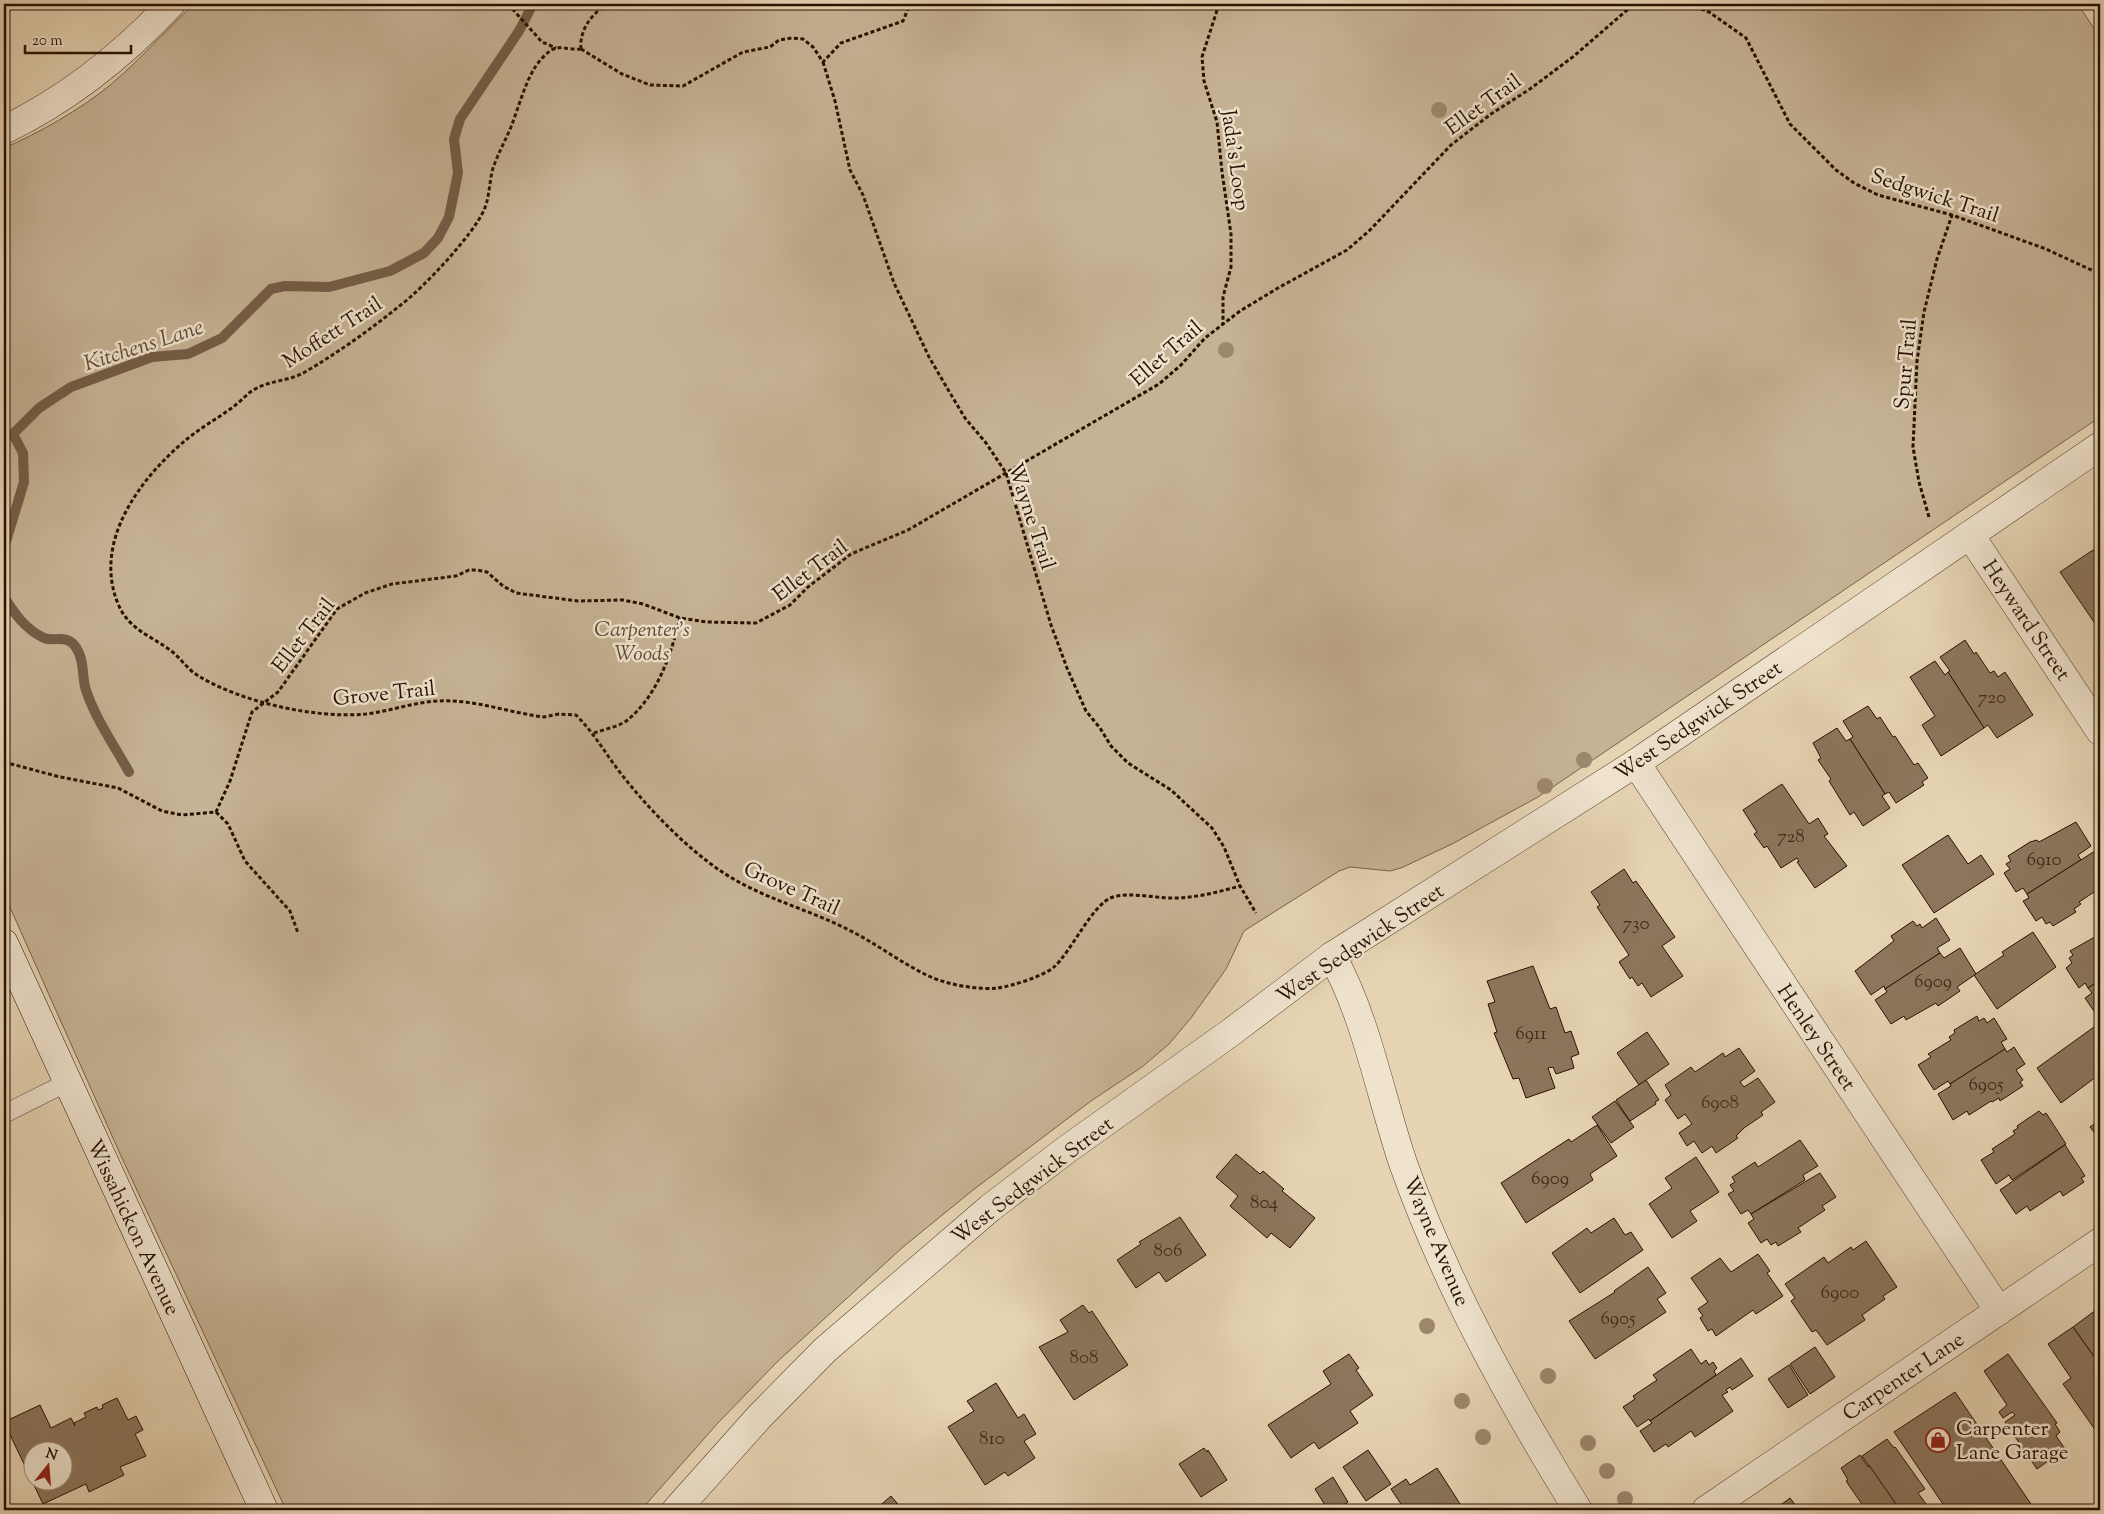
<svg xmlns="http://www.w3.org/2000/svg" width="2104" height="1514" viewBox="0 0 2104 1514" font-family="'Sorts Mill Goudy',serif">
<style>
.green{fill:#c6b395;stroke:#77624a}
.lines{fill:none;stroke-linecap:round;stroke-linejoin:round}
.stream{stroke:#735d47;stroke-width:10}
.building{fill:#8b765d;stroke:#281000;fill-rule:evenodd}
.lane-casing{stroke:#58412d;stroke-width:19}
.street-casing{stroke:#58412d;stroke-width:29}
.secondary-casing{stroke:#281000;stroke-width:29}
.path{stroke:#281000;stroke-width:3;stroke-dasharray:4 2.5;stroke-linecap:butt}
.lane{stroke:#efe3ce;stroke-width:18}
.street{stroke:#efe3ce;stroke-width:28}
.secondary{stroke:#efe3ce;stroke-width:28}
.tree{fill:#9c886d}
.labels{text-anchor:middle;stroke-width:5;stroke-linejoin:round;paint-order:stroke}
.number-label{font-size:19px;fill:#412a17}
.street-label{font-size:21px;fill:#281000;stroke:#efe3ce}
.park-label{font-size:21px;font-style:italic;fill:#5f4934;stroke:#efe3ce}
.poi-label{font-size:21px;fill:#281000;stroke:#efe3ce;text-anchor:start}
.water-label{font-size:22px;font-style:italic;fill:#604a35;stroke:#efe3ce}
</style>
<rect width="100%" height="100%" fill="#e6d4b3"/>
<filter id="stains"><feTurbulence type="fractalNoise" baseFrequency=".004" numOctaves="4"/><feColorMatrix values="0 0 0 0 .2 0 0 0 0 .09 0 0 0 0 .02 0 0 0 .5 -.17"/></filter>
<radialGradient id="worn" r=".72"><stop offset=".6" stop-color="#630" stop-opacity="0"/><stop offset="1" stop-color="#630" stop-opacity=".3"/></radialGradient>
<path class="green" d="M194 4H2078L2100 38V417L1538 797 1452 844 1401 868 1390 871 1350 867 1339 871 1244 931 1226 969 1191 1018 1169 1044 1142 1067 1091 1101 973 1190 903 1247 777 1362 717 1424 641 1510H286L121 1156 4 894V148C37 134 81 109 109 86 139 61 165 31 194 4Z"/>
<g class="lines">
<g class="stream">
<path d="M4 438 13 434 39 408 71 387 152 357 188 354 222 338 271 289 285 286 329 287 390 271 424 253 438 238 449 217 458 173 454 139 460 119 519 31 533 4"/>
<path d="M4 548 24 482 23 453 13 434"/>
<path d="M4 597C15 614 25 629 44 638 54 642 66 634 75 646 84 658 82 673 85 687 94 717 114 745 129 772"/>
</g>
</g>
<g class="building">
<path d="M2093 550 2100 560V631L2060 572Z"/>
<path d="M1965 640 1974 654 1976 652 1990 673 1994 671 1998 677 2005 672 2033 715 1997 738 1988 725 1984 728 1948 672 1950 671 1940 657Z"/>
<path d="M1935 661 1945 675 1948 672 1984 728 1941 756 1922 725 1935 716 1910 677Z"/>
<path d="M1868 706 1877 719 1880 717 1893 737 1895 736 1914 765 1918 763 1928 778 1922 782 1924 785 1896 803 1889 792 1885 794 1850 739 1853 737 1843 721Z"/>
<path d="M1837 728 1846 741 1850 739 1885 794 1882 796 1890 808 1863 826 1854 812 1850 815 1829 781 1831 779 1818 760 1821 758 1813 743Z"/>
<path d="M1782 784 1809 824 1818 818 1828 834 1824 836 1847 866 1815 888 1797 862 1799 861 1797 858 1781 868 1767 846 1764 848 1754 834 1757 832 1743 810Z"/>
<path d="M2076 822 2091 846 2078 855 2081 860 2027 894 2023 888 2016 892 2004 873 2010 869 2006 864 2011 861 2008 856 2030 842 2037 840 2039 842Z"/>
<path d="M1948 835 1968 864 1981 855 1994 874 1934 913 1902 865Z"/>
<path d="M2095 851 2100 859V883L2098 884 2100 888 2079 902 2081 904 2074 909 2076 912 2053 926 2050 922 2046 924 2042 917 2036 921 2023 901 2029 898 2027 894Z"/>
<path d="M1624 869 1633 883 1636 881 1675 937 1662 946 1683 976 1651 997 1642 983 1638 986 1632 977 1630 979 1619 962 1629 955 1597 907 1600 905 1591 892Z"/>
<path d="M1936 918 1950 940 1937 948 1940 953 1885 989 1884 986 1871 995 1855 971 1894 941 1891 936 1913 921 1917 926 1920 924 1922 928Z"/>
<path d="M2033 932 2056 967 1997 1009 1974 975 2004 955 2002 952Z"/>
<path d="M2100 934V980L2088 988 2085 983 2079 988 2066 968 2072 963 2069 958 2073 955 2070 951Z"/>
<path d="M1960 948 1976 974 1957 987 1960 991 1938 1006 1936 1003 1906 1020 1904 1016 1891 1024 1875 1000 1887 992 1885 989 1940 953 1944 958Z"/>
<path d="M1533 966 1550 1009 1556 1007 1565 1033 1571 1031 1579 1054 1571 1057 1574 1068 1556 1074 1553 1067 1548 1068 1555 1088 1526 1098 1519 1078 1513 1079 1494 1033 1497 1032 1488 1004 1495 1002 1487 981Z"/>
<path d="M2100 980V1020L2085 998 2092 993 2088 988Z"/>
<path d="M1977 1016 1979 1021 1984 1018 1987 1023 1994 1018 2007 1039 2001 1042 2005 1049 1950 1084 1948 1081 1934 1090 1918 1065 1931 1057 1928 1054 1951 1040 1949 1037 1955 1033 1954 1030Z"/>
<path d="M2094 1027 2100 1036V1074L2061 1103 2037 1068Z"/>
<path d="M1647 1032 1669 1064 1639 1085 1617 1053Z"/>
<path d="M2014 1047 2025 1064 2016 1070 2023 1080 2020 1082 2023 1086 2000 1101 1999 1098 1992 1102 1991 1101 1969 1115 1967 1111 1953 1120 1938 1094 1951 1086 1950 1084 2005 1049 2007 1052Z"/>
<path d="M1739 1048 1755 1071 1740 1082 1744 1087 1758 1078 1775 1102 1761 1112 1763 1115 1744 1128 1736 1136 1738 1138 1716 1153 1712 1146 1702 1153 1694 1141 1687 1146 1679 1133 1692 1124 1685 1114 1678 1119 1665 1100 1671 1095 1665 1085 1691 1067 1695 1072 1723 1053 1725 1057Z"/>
<path d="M1646 1080 1659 1100 1655 1102 1656 1104 1630 1121 1616 1100Z"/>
<path d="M1615 1101 1634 1127 1611 1143 1592 1117Z"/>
<path d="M2039 1111 2043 1115 2046 1113 2066 1144 2012 1180 2009 1175 1996 1184 1981 1160 1994 1152 1992 1149 2015 1134 2013 1131 2018 1128 2017 1126Z"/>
<path d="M2100 1120V1140L2090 1127Z"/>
<path d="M1597 1125 1617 1156 1590 1174 1593 1180 1526 1223 1501 1183 1569 1139 1571 1142Z"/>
<path d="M1800 1140 1818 1166 1803 1175 1805 1180 1751 1214 1748 1210 1741 1214 1728 1194 1734 1191 1730 1185 1735 1182 1732 1177 1755 1162 1758 1167Z"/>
<path d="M2065 1145 2085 1176 2081 1178 2084 1182 2063 1196 2060 1191 2030 1211 2027 1206 2016 1214 2000 1190Z"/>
<path d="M1236 1154 1260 1174 1263 1171 1284 1189 1282 1191 1315 1218 1290 1248 1271 1233 1267 1238 1230 1206 1238 1196 1216 1177Z"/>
<path d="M1696 1157 1719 1192 1690 1211 1697 1221 1672 1238 1649 1204 1672 1188 1665 1178Z"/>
<path d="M1820 1173 1836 1197 1822 1206 1825 1210 1798 1228 1801 1232 1778 1246 1776 1242 1771 1245 1767 1239 1761 1243 1748 1223 1754 1219 1751 1214Z"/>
<path d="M1180 1217 1206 1255 1166 1282 1159 1272 1136 1288 1117 1260 1141 1244 1139 1242Z"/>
<path d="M1614 1218 1625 1235 1631 1232 1643 1250 1580 1293 1552 1253 1587 1228 1591 1233Z"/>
<path d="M1866 1241 1897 1287 1883 1296 1885 1299 1862 1315 1865 1320 1827 1345 1816 1330 1812 1332 1791 1301 1795 1298 1785 1284 1824 1257 1828 1263 1851 1247 1853 1250Z"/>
<path d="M1758 1254 1770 1271 1767 1273 1783 1296 1756 1314 1753 1310 1716 1336 1712 1329 1708 1331 1700 1318 1703 1316 1698 1309 1708 1302 1691 1278 1720 1258 1731 1272Z"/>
<path d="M1648 1267 1666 1293 1657 1299 1666 1312 1595 1359 1569 1321 1615 1292 1614 1291Z"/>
<path d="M1083 1305 1089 1313 1092 1311 1128 1365 1074 1400 1039 1347 1068 1332 1060 1320Z"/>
<path d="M2100 1307V1365L2073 1327Z"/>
<path d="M2073 1327 2100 1365V1428L2096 1431 2063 1384 2071 1378 2048 1344Z"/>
<path d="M1815 1347 1835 1377 1810 1394 1790 1364Z"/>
<path d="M1691 1349 1701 1364 1706 1360 1709 1365 1713 1362 1717 1368 1714 1371 1716 1375 1650 1421 1649 1419 1637 1427 1623 1407 1635 1399 1633 1396 1657 1380 1653 1375Z"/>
<path d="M1349 1354 1359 1368 1356 1370 1373 1395 1350 1411 1358 1423 1319 1449 1314 1442 1291 1458 1268 1425 1331 1384 1323 1371Z"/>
<path d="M2008 1354 2057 1423 2055 1424 2060 1432 2056 1436 2065 1449 2037 1469 2005 1422 2015 1415 2012 1412 2003 1418 1999 1412 2007 1405 1984 1371Z"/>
<path d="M1741 1358 1753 1376 1732 1390 1730 1387 1726 1390 1728 1392 1722 1395 1733 1411 1695 1437 1691 1431 1668 1447 1666 1444 1654 1452 1640 1431 1652 1423 1650 1421Z"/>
<path d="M1789 1365 1808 1395 1788 1408 1768 1379Z"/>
<path d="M996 1383 1018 1418 1024 1414 1036 1434 1024 1441 1035 1458 1008 1476 1005 1472 985 1485 948 1427 974 1411 967 1401Z"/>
<path d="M1955 1392 2035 1510H1947L1894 1432Z"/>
<path d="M117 1398 128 1420 136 1416 143 1430 135 1434 146 1456 120 1467 124 1475 89 1492 86 1484 43 1504 4 1422 40 1405 51 1428 71 1418 75 1426 74 1423 86 1417 84 1413 97 1407 98 1410 103 1408 102 1405ZM32 1452H62V1482H32Z"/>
<path d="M1887 1439 1894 1448 1895 1447 1925 1489 1918 1493 1929 1508 1925 1510H1900L1862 1456Z"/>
<path d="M1204 1448 1207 1452 1208 1450 1227 1480 1201 1497 1179 1464Z"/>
<path d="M1368 1450 1391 1484 1366 1501 1343 1467Z"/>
<path d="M1860 1455 1868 1467 1869 1465 1900 1510H1866L1846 1481 1848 1480 1841 1468Z"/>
<path d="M1437 1468 1464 1510H1405L1391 1489 1406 1479 1410 1485Z"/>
<path d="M1333 1477 1348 1502 1336 1510H1328L1315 1489Z"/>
<path d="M891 1496 903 1510H875Z"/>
<path d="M1790 1498 1799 1510H1774Z"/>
</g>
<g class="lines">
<defs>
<path id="lane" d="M4 1114 68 1082"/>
<g id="street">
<path d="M4 130C68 99 122 56 171 4"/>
<path d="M1970 535 2100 731"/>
<path d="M1636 763 1999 1311"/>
<path d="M1332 956C1367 1019 1380 1095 1403 1163 1446 1285 1510 1400 1578 1510"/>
<path d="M676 1510 760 1416 825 1350 990 1208 1066 1150 1230 1033 1332 956 1636 763 2100 446"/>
<path d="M1706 1510 2100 1242"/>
</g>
<path id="secondary" d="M4 943 264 1510"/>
</defs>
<use href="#lane" class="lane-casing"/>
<use href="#street" class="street-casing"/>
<use href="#secondary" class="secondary-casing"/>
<g class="path">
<path d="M508 4 542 42 556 48"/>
<path d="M1219 4 1202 57 1204 81 1217 122 1222 172 1231 234V267L1223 297V324"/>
<path d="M1689 4 1709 12 1746 38 1790 124 1836 170 1854 183 1878 195 1952 215 2046 249 2100 274"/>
<path d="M581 49C574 50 563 47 556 48 548 50 538 62 534 69 524 86 518 109 511 127 505 141 498 154 493 168 489 182 490 196 484 210 473 235 424 287 402 304 371 329 339 352 305 372 288 382 268 380 252 391 247 394 243 399 238 403 222 416 203 426 187 439 140 478 91 543 119 606 129 629 151 636 170 650 180 657 187 669 197 675 240 702 316 719 366 714 391 711 414 702 439 701 474 699 510 713 544 717L559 714 576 715C591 730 601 746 613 763 637 796 674 836 707 861 751 896 799 905 847 929 876 943 902 964 931 977 949 985 978 990 998 988 1012 986 1044 976 1054 967 1071 952 1093 903 1113 897 1132 892 1153 898 1173 898 1196 898 1218 892 1240 886"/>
<path d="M581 49 622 74 650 85 683 86 743 52 770 47 779 40 792 38 803 39 813 47 823 62 841 43 903 21 910 4"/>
<path d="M581 49C579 31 592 11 610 4"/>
<path d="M823 62 835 101 850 170 863 195 894 283 929 357 950 393 965 418 986 443 1006 473 1051 625 1067 668 1086 711 1100 728 1111 746 1128 763 1171 790 1212 828 1224 847 1240 886 1256 913"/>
<path d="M1929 517 1919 482 1913 447 1917 361 1924 312 1937 259 1952 215"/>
<path d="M594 733C605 729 622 726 630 718 659 692 671 654 680 618"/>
<path d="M4 762 60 777 118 788 162 811 182 815 216 812 230 781 252 712 278 692 337 609 365 593 392 584 456 576 469 570H477L487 572 503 586 516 593 578 601 623 600 643 604 680 618 707 622 756 623 790 605 808 587 851 554 908 530 1159 384 1181 365 1205 338 1240 311 1278 288 1347 250 1370 230 1451 145 1491 114 1530 89 1574 56 1634 4"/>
<path d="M216 812 228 824 245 861 290 911 298 933"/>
</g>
<use href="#lane" class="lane"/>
<use href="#street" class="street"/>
<use href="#secondary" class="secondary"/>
</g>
<g class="tree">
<circle cx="1439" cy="110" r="8"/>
<circle cx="1226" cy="350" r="8"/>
<circle cx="1584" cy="760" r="8"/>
<circle cx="1545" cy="786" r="8"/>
<circle cx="1427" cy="1326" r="8"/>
<circle cx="1548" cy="1376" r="8"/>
<circle cx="1462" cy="1401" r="8"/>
<circle cx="1483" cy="1437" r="8"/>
<circle cx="1588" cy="1443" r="8"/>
<circle cx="1607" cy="1471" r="8"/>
<circle cx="1625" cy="1499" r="8"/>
</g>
<defs>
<symbol id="shop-ring" viewBox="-11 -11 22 22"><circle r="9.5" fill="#efe3ce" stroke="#8f2418" stroke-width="1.5"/><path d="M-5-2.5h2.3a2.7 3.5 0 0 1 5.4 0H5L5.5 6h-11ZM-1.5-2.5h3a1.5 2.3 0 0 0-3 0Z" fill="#8f2418"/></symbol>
</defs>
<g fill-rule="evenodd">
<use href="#shop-ring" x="1924" y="1426" width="28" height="28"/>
</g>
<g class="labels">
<g class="number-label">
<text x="1992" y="703">720</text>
<text x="1791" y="842">728</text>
<text x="2044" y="865">6910</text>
<text x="1636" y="929">730</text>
<text x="1933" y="987">6909</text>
<text x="1531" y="1039">6911</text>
<text x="1986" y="1090">6905</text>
<text x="1720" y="1108">6908</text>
<text x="1550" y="1184">6909</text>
<text x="1264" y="1208">804</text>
<text x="1168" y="1256">806</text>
<text x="1840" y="1298">6900</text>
<text x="1618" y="1324">6905</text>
<text x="1084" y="1363">808</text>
<text x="992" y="1444">810</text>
</g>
<g class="street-label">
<text transform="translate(1483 104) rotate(-36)" y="7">Ellet Trail</text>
<text transform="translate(1236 160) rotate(82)" y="7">Jada's Loop</text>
<text transform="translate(1935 195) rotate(18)" y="7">Sedgwick Trail</text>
<text transform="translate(332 332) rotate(-33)" y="7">Moffett Trail</text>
<text transform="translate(1166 353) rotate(-41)" y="7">Ellet Trail</text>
<text transform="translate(1905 364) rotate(-85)" y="7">Spur Trail</text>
<text transform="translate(1032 516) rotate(72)" y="7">Wayne Trail</text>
<text transform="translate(810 570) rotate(-37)" y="7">Ellet Trail</text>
<text transform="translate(2027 620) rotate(56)" y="7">Heyward Street</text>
<text transform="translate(303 635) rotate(-52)" y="7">Ellet Trail</text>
<text transform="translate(384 693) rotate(-6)" y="7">Grove Trail</text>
<text transform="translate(1698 720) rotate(-34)" y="7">West Sedgwick Street</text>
<text transform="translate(792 888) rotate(24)" y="7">Grove Trail</text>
<text transform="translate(1360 943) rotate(-34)" y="7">West Sedgwick Street</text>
<text transform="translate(1817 1037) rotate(56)" y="7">Henley Street</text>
<text transform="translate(1032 1180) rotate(-37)" y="7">West Sedgwick Street</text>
<text transform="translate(134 1227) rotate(65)" y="7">Wissahickon Avenue</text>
<text transform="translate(1437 1241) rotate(67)" y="7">Wayne Avenue</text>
<text transform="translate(1903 1376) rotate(-34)" y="7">Carpenter Lane</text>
</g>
<g class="park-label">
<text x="642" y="636">Carpenter's<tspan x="642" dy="24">Woods</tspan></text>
</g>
<g class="poi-label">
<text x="1956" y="1435">Carpenter<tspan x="1956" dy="24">Lane Garage</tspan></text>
</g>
<g class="water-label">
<text transform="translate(143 344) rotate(-18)" y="8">Kitchens Lane</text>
</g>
</g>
<rect width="2104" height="1514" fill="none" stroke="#e6d4b3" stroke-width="20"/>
<rect x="5" y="5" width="2094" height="1504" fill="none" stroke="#281000" stroke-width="2.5"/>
<rect x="10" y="10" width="2084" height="1494" fill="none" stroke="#281000"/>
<g transform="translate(48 1466) rotate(17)"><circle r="24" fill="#efe3ce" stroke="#9f8f7c"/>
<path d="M0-4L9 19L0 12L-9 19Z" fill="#8f2418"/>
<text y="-8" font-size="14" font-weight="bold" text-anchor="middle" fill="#281000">N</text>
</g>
<path d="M25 45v8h106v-8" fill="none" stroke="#281000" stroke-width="2.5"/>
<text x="32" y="45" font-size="15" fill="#281000" stroke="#efe3ce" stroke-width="4" paint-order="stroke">20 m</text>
<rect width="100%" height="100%" filter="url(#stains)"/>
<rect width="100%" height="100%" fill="url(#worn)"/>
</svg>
